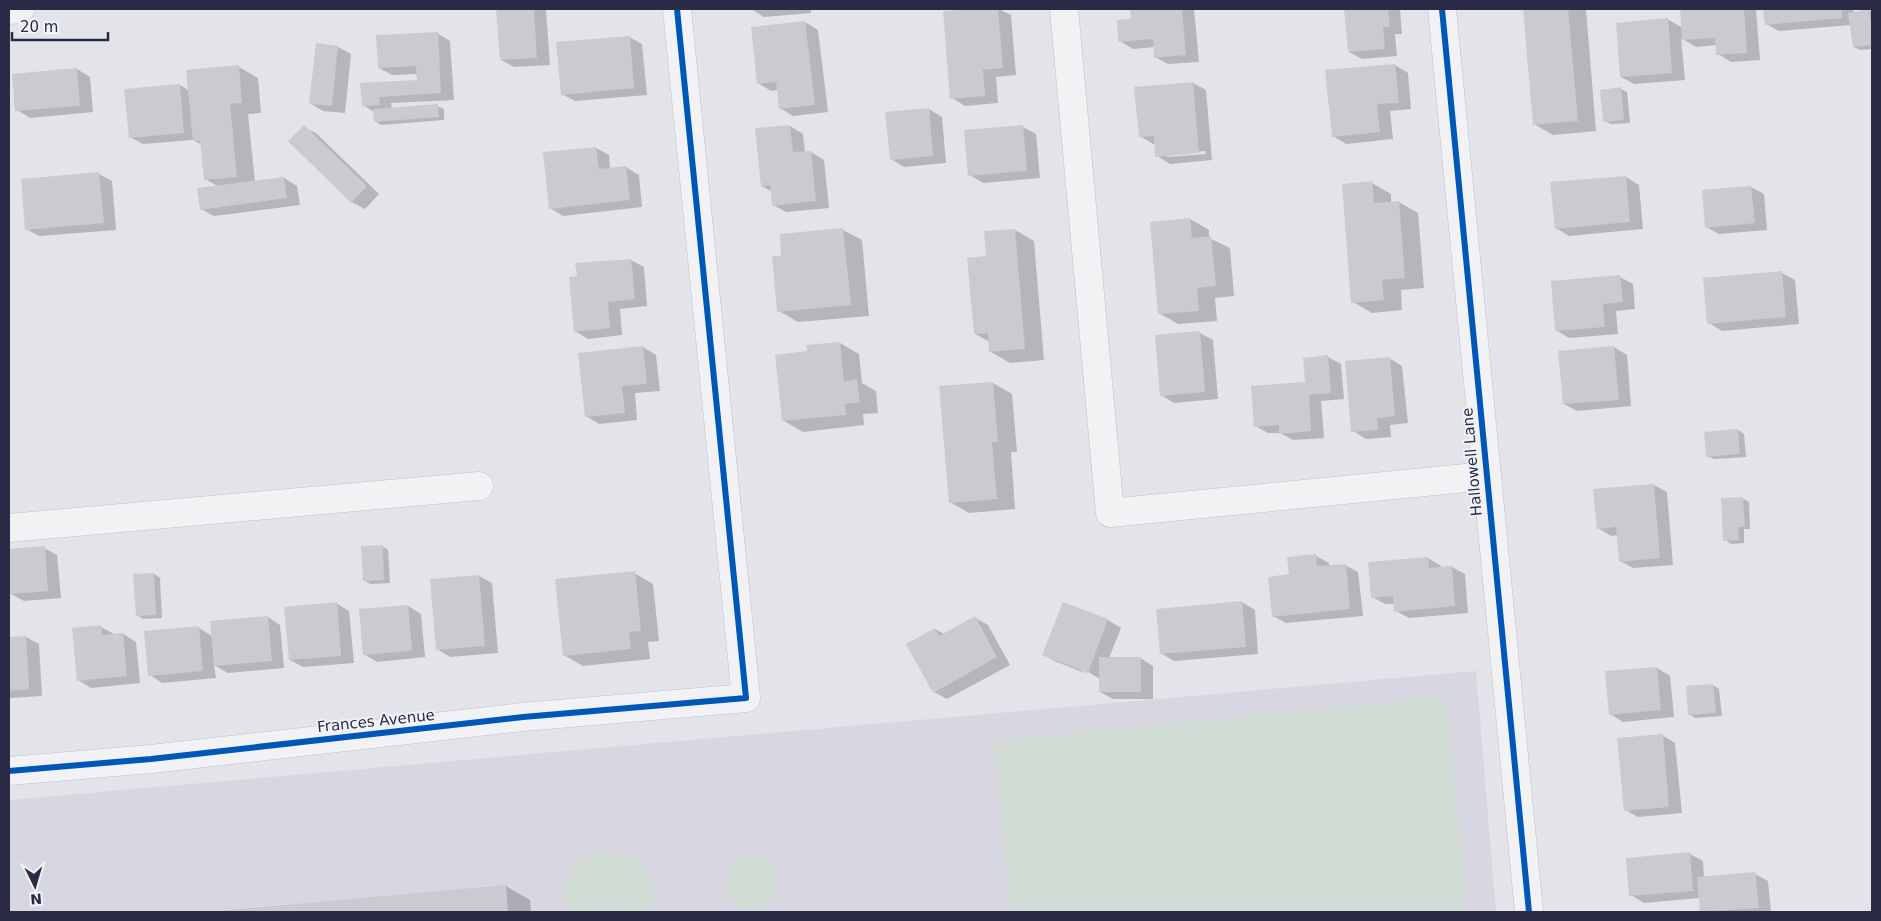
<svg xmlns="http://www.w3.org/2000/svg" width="1881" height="921" viewBox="0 0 1881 921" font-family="'DejaVu Sans',sans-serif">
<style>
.built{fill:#d6d7e1}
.green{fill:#d1dcd4}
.shadow{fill:#0003;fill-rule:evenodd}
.building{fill:#cacbd1}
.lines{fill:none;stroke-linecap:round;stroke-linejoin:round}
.minor-casing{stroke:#c0c1c7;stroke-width:29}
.minor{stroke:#f2f2f5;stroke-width:28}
.cycleway-casing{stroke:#f1f2f8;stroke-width:9}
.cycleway{stroke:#0057b8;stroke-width:6}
.labels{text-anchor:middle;stroke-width:4;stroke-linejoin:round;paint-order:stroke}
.street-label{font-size:15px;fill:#282b43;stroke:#f1f2f8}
</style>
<rect width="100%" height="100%" fill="#e3e4e9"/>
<path class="built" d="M1476 671 1496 912H9V800Z"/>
<g class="green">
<path d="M1446 697 1467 912H1011L994 741Z"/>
<path d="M600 852C637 851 662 874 651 912H567C557 884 573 861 600 852Z"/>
<circle cx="751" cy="883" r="26"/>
</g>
<g class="shadow">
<path d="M497 9H543L546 10 550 65 514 67 501 60Z"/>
<path d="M751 9H811V13L764 17Z"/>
<path d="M987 9H999L1011 15 1016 75 996 77 998 103 965 106 952 98 945 13Z"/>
<path d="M1131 9H1194L1199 62 1168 64 1155 57V47L1133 49 1120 41 1132 20Z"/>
<path d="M1345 9H1400L1402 34H1395L1397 56 1362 59 1349 52Z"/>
<path d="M1524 9H1586L1596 131 1553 135 1534 124Z"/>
<path d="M1682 9H1756L1760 60 1731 62 1718 54 1717 45 1696 47 1681 38 1685 80 1634 84 1621 77 1667 19 1683 28Z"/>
<path d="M1765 9H1853L1854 13 1869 10 1872 12V49L1860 50 1854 47 1851 25 1779 31 1766 24Z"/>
<path d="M805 22 818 30 828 112 793 116 780 108 778 90 771 91 758 83 752 28Z"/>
<path d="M437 33 450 41 454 100 391 103 392 109 437 106 444 109V120L381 125 375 121 374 112 363 105 362 84 418 81V74L392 75 379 68Z"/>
<path d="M629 37 642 44 647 95 575 101 562 94Z"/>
<path d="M317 44 338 47 351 54 345 113 323 111 310 103Z"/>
<path d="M1395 65 1408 73 1411 109 1390 111 1393 139 1346 144 1333 136Z"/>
<path d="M239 67 258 78 261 113 248 114 255 182 284 178 297 186 300 205 214 216 201 209 219 187 205 179 202 145 193 140 143 144 130 137 180 85 190 91Z"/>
<path d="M77 69 90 77 93 112 30 118 17 110Z"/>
<path d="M1193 83 1206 90 1212 160 1170 164 1157 156 1156 144H1153L1140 136ZM1205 151 1206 154 1167 157V155Z"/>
<path d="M1621 89 1627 92 1630 123 1611 124 1604 121Z"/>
<path d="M929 109 942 117 946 163 904 167 891 159Z"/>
<path d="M790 126 803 134 805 153 811 152 824 160 829 208 786 212 773 205 772 192 762 186Z"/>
<path d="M304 127 317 134 379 194 365 209 352 202 290 141Z"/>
<path d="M1023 127 1036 134 1040 178 983 183 970 175Z"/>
<path d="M596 148 609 155 610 169 626 167 639 175 642 207 563 216 550 208Z"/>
<path d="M99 174 112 181 116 230 39 236 26 229Z"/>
<path d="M1626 177 1639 185 1643 229 1569 236 1556 228Z"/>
<path d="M1372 183 1391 194V203L1399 202 1418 213 1424 288 1401 290 1402 310 1372 313 1353 302Z"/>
<path d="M1751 187 1764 194 1767 230 1719 234 1706 227 1703 191Z"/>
<path d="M1190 219 1209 230V238L1230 248 1234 296 1215 298 1217 321 1178 324 1159 313Z"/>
<path d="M843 230 862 240 869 316 798 322 779 311 783 257 781 235Z"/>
<path d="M1015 230 1034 241 1044 360 1010 363 991 352 990 342 975 334 987 257Z"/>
<path d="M631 260 644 267 647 306 620 309 622 335 588 339 575 331Z"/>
<path d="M1782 273 1795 280 1799 324 1722 331 1709 323Z"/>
<path d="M1620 277 1633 284 1635 309 1616 311 1618 334 1569 338 1556 330Z"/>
<path d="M1200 333 1213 340 1218 399 1174 403 1161 395Z"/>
<path d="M840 343 859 354 862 383 876 391 878 413 863 414 864 425 803 432 784 421 808 352Z"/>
<path d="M643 347 656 355 660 391 635 393 637 420 599 424 586 416Z"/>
<path d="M1614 347 1627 355 1631 406 1577 411 1564 404Z"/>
<path d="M1328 357 1341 364 1344 399 1321 401 1324 438 1293 440 1280 433H1268L1255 426 1306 383Z"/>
<path d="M1389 358 1402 366 1408 423 1390 425 1391 437 1366 439 1353 431Z"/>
<path d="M993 383 1012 394 1017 452H1011L1015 509 969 513 950 502Z"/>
<path d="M1738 430 1744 434 1746 457 1714 459 1707 456Z"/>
<path d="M1654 485 1667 492 1673 565 1633 568 1620 561 1618 535 1611 536 1598 528Z"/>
<path d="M1742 498 1749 502 1750 529H1744V543L1731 544 1725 540Z"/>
<path d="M382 546 388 550 390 583 370 584 364 580Z"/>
<path d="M44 548 57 555 61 598 24 601 11 594 9 551Z"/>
<path d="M1316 556 1329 563V566L1345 565 1358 572 1363 616 1286 623 1273 616 1291 576Z"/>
<path d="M1428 558 1441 566V568L1452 567 1465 574 1468 613 1409 618 1396 611 1395 604H1385L1372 597Z"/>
<path d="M634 573 653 584 659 641 648 642 650 659 583 666 564 655Z"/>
<path d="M154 574 160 578 162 618 143 619 137 615Z"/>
<path d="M479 576 492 583 498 653 450 657 437 649Z"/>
<path d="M1242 602 1255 610 1258 654 1174 661 1161 653Z"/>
<path d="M336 603 349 611 354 663 303 667 290 660Z"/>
<path d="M1063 603 1108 620 1121 628 1109 658H1140L1153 666V699H1113L1100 692V679L1083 669 1082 671 1087 674 1057 662 1044 655Z"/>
<path d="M408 606 421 614 425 657 377 662 364 654Z"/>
<path d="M268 617 280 625 284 668 228 673 214 665 216 678 162 683 150 675 199 628 212 636Z"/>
<path d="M975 618 988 625 1010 665 947 699 934 692 935 629 944 634Z"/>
<path d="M101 627 114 634H123L136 642 140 683 91 688 78 680Z"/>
<path d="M26 637 39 644 42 696 11 698 9 696V638Z"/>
<path d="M1657 668 1670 676 1674 717 1623 722 1610 714Z"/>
<path d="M1713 685 1719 689 1722 716 1695 718 1689 714 1687 687Z"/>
<path d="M1662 735 1675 743 1682 813 1638 817 1625 810Z"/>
<path d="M1690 854 1703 861 1704 878 1755 874 1768 881 1771 912H1701L1700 898 1644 903 1631 895Z"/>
<path d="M506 886 530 900 531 912H217Z"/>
</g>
<g class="building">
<path d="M496 9H534L537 58 500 60Z"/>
<path d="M973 9H998L1003 68 983 70 985 96 950 99 943 11Z"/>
<path d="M1130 9H1182L1186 55 1154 58 1153 39 1118 42 1117 20 1131 19Z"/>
<path d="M1344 9H1388L1390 27H1383L1385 49 1348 52Z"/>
<path d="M1523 9H1568L1578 121 1533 125Z"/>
<path d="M1680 9H1744L1747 53 1716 55 1715 38 1682 40Z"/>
<path d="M1763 9H1842V18L1765 25Z"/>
<path d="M1869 9 1872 29V45L1853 47 1848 13Z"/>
<path d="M1668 18 1672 73 1620 77 1616 23Z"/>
<path d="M805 21 815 105 779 109 776 82 757 84 751 27Z"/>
<path d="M438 32 441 93 379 97 380 105 362 106 360 83 417 80 416 66 378 68 376 35Z"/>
<path d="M630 36 634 88 561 95 556 42Z"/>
<path d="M316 43 338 46 332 106 309 104Z"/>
<path d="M1395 64 1399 103 1377 104 1380 132 1332 137 1325 70Z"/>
<path d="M239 65 242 103 230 104 237 177 204 180 200 141H193L186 70Z"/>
<path d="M77 68 80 106 15 111 12 74Z"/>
<path d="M1193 82 1199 153 1155 157 1154 136 1139 137 1134 87Z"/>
<path d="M180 84 184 133 129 138 124 89Z"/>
<path d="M1621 87 1624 120 1603 122 1600 90Z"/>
<path d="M438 104 439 117 374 122 373 109Z"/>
<path d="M929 108 933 156 890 160 885 112Z"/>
<path d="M304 125 367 186 351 203 288 141Z"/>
<path d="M790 125 793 152 811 151 816 201 772 206 770 185 761 187 755 128Z"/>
<path d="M1023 125 1027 171 968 176 964 130Z"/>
<path d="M596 147 599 169 626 166 630 200 549 209 543 152Z"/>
<path d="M99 172 104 223 25 230 21 179Z"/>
<path d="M1626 176 1630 222 1555 229 1550 182Z"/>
<path d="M284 177 287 198 200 210 197 188Z"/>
<path d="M1372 181 1374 203 1399 201 1405 278 1382 280 1384 300 1351 303 1342 184Z"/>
<path d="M1751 186 1755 223 1705 228 1702 190Z"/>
<path d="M1190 218 1192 238 1211 236 1216 286 1197 288 1199 311 1158 314 1150 222Z"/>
<path d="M843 228 851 305 777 312 772 256H781L780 234Z"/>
<path d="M1015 229 1025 349 989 352 988 333 974 334 967 258 986 256 984 231Z"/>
<path d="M631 259 635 299 608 302 610 328 574 332 569 277 577 276 575 263Z"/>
<path d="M1782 271 1786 317 1707 324 1703 278Z"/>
<path d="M1620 275 1623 302 1603 304 1605 327 1555 331 1551 281Z"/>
<path d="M1200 331 1205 392 1160 396 1155 335Z"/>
<path d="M840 342 844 381 857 379 860 402 845 404 846 415 782 421 775 355 807 351 806 345Z"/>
<path d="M643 346 647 384 622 386 625 413 585 417 578 353Z"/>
<path d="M1614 346 1619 400 1563 404 1558 351Z"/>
<path d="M1328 355 1331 393 1309 395 1311 431 1279 434V425L1254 427 1251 386 1305 382 1303 358Z"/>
<path d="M1390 357 1395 416 1377 418 1378 430 1351 432 1345 361Z"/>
<path d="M993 382 998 442H992L997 499 949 503 939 386Z"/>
<path d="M1738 429 1740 454 1706 457 1704 432Z"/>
<path d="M1654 484 1660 558 1619 562 1616 527 1597 529 1593 489Z"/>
<path d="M1743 497 1745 527H1738L1739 540 1723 541 1721 498Z"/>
<path d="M383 545 384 580 363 581 361 546Z"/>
<path d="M45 546 48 591 10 594 9 549Z"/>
<path d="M1316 554 1317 566 1346 564 1350 609 1272 617 1268 577 1289 574 1287 557Z"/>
<path d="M1428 557 1429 568 1452 566 1455 606 1394 612 1393 596 1371 598 1368 562Z"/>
<path d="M635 571 641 631 629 632 631 649 563 656 555 579Z"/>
<path d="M154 573 156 615 136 616 133 574Z"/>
<path d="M479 575 485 646 436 650 430 579Z"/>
<path d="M1242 601 1246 647 1160 654 1156 609Z"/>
<path d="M337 602 341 656 289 660 284 607Z"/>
<path d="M1063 602 1108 619 1088 673 1042 655Z"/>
<path d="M408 605 412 651 363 655 359 609Z"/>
<path d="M268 616 272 661 214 666 210 621Z"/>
<path d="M975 616 997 657 933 693 906 644 935 628 939 636Z"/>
<path d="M101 625 102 635 123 633 127 676 77 681 72 628Z"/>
<path d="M199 626 203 671 148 676 144 631Z"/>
<path d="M26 636 29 689 9 691V637Z"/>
<rect x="1099" y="657" width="42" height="35"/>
<path d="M1657 667 1661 710 1609 715 1605 671Z"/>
<path d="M1713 684 1716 713 1688 715 1686 686Z"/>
<path d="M1663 734 1669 807 1624 811 1617 738Z"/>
<path d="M1690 852 1693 891 1629 896 1626 858Z"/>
<path d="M1755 872 1759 908 1700 912 1697 877Z"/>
<path d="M506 885 508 912H218V911Z"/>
</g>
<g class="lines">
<defs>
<g id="minor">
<path d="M1064 9 1110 513 1486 476"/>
<path d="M1442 9 1529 912"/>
<path d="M9 10 20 9"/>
<path d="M9 528 479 486"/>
<path d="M9 771 151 759 523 717 746 698 677 9"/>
</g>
</defs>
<use href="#minor" class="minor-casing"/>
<use href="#minor" class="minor"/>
<defs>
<g id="cycleway">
<path d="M1442 9 1529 912"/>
<path d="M9 771 151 759 523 717 746 698 677 9"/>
</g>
</defs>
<use href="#cycleway" class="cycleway-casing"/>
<use href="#cycleway" class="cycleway"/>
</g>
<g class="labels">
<g class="street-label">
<text transform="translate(1472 462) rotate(-95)" y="5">Hallowell Lane</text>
<text transform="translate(376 721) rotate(-6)" y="5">Frances Avenue</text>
</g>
</g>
<rect width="1881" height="921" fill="none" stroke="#282b43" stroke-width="20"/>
<g transform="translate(35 886) rotate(175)" stroke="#f1f2f8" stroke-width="4" paint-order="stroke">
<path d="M0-4L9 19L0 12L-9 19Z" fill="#282b43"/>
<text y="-8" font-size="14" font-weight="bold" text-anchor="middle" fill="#282b43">N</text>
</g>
<path d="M12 32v8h96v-8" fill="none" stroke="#282b43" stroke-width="2.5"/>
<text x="20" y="32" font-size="15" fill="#282b43" stroke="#f1f2f8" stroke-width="4" paint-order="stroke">20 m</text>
</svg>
